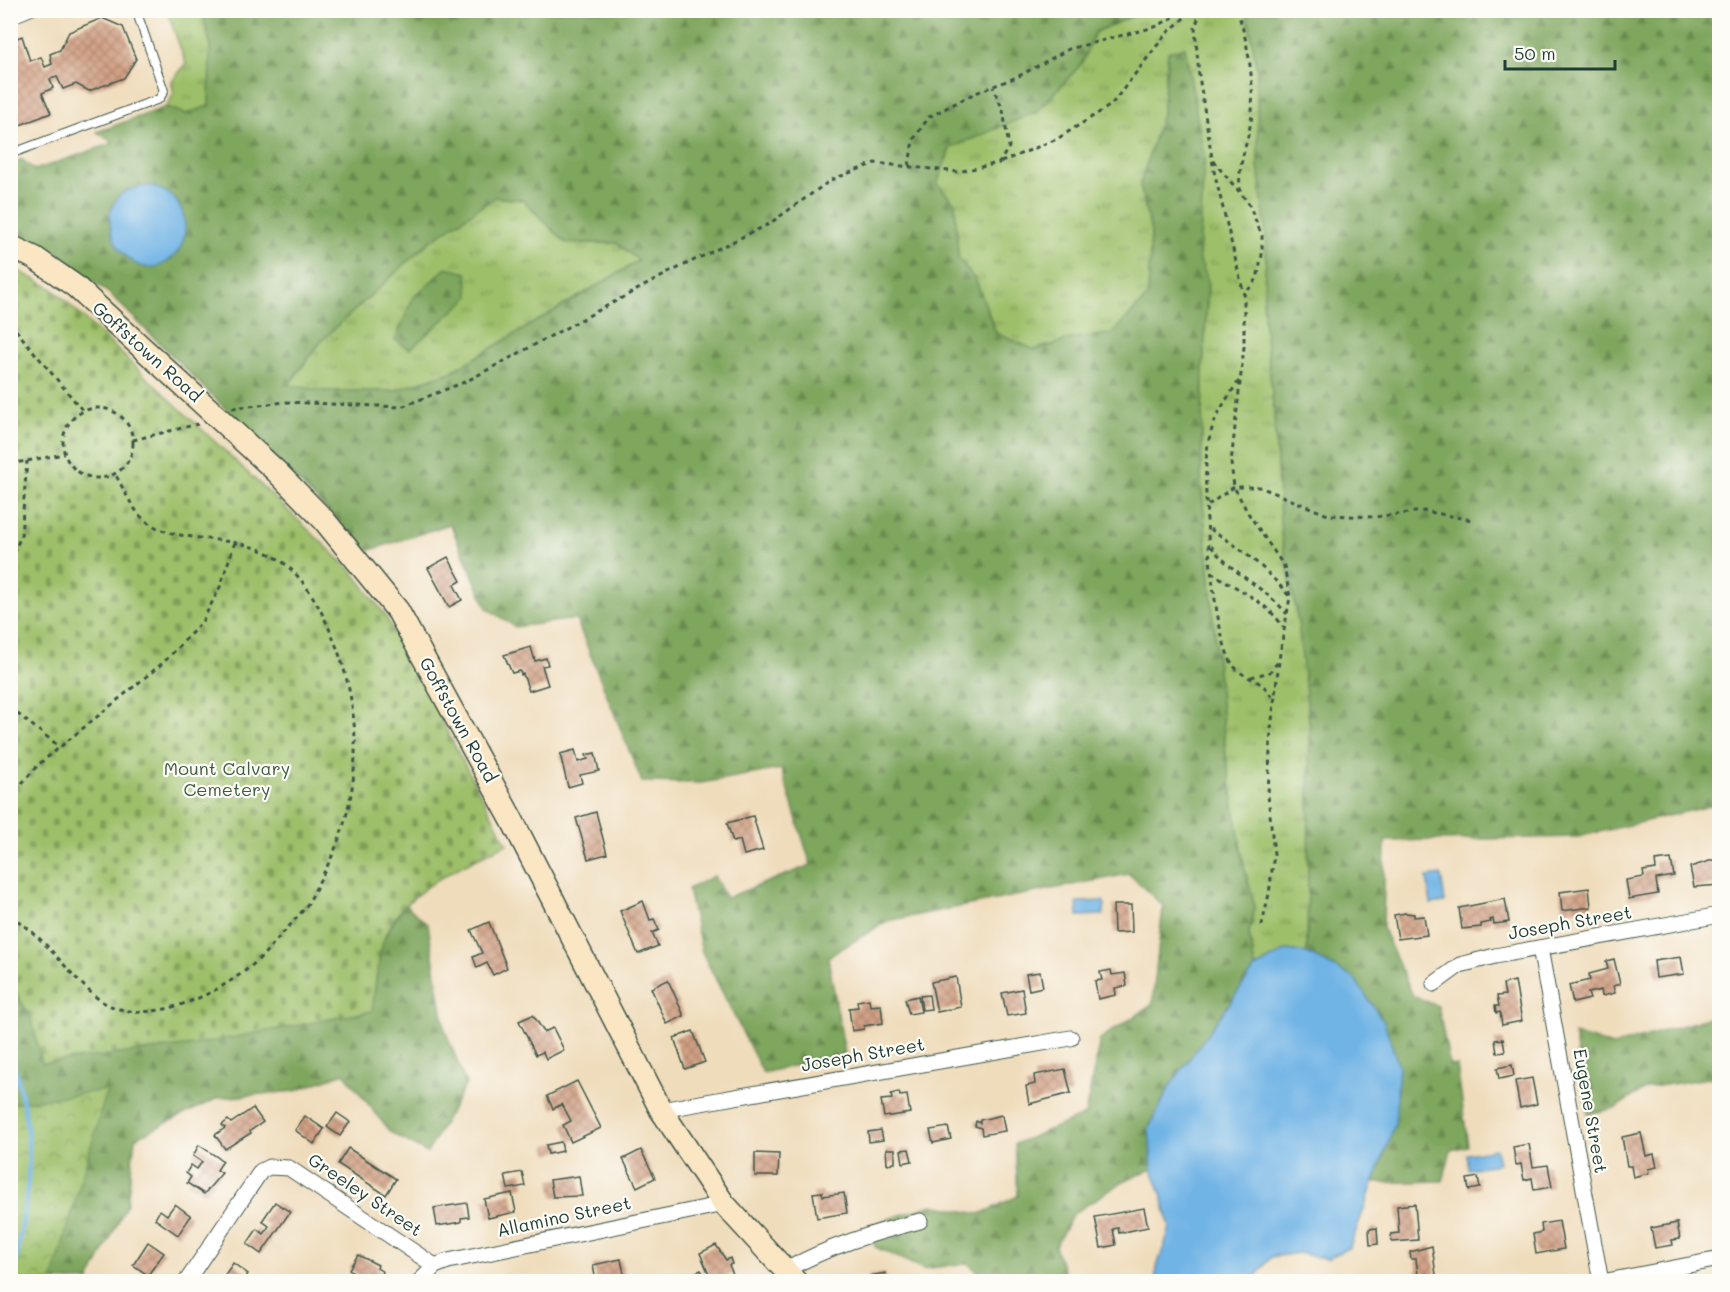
<svg xmlns="http://www.w3.org/2000/svg" width="1730" height="1292" viewBox="0 0 1730 1292" font-family="Mali,sans-serif">
<style>
.grass{fill:url(#grass-tufts);stroke:#5e7e4e;stroke-width:1.5}
.forest{fill:url(#forest-firs);stroke:#4e7248;stroke-width:1.5;fill-rule:evenodd}
.cemetery{fill:url(#cemetery-stones);stroke:#5e7e4e;stroke-width:1.5}
.park{fill:url(#park-crowns);stroke:#5e7e4e;stroke-width:1.5}
.water{fill:#6fb3e5;stroke:#47788c;stroke-width:1.5}
.lines{fill:none;stroke-linecap:round;stroke-linejoin:round}
.stream{stroke:#6fb3e5;stroke-width:4.5}
.building{fill:url(#building-cross-hatch)}
.service-casing{stroke:#3e5548;stroke-width:10}
.minor-casing{stroke:#3e5548;stroke-width:17}
.secondary-casing{stroke:#3e5548;stroke-width:25}
.path{stroke:#3e5548;stroke-width:3;stroke-dasharray:4.5 4.5;stroke-linecap:butt}
.service{stroke:#fff;stroke-width:8}
.minor{stroke:#fff;stroke-width:15}
.secondary{stroke:#fbe6c4;stroke-width:22}
.labels{text-anchor:middle;stroke-width:4.5;stroke-linejoin:round;paint-order:stroke}
.street-label{font-size:18px;fill:#1f3d34;stroke:#fdfcf7}
.park-label{font-size:18px;fill:#3e5e41;stroke:#fdfcf7}
</style>
<defs>
<pattern id="grass-tufts" width="24" height="20" patternUnits="userSpaceOnUse" patternTransform="scale(1.5)"><rect width="24" height="20" fill="#9dbf69"/><path d="M3 7l-1-3M5 7V3M7 7l1-3M15 17l-1-3M17 17v-4M19 17l1-3" fill="none" stroke="#7f9c57"/></pattern>
<pattern id="forest-firs" width="22" height="20" patternUnits="userSpaceOnUse" patternTransform="scale(1.5)"><rect width="22" height="20" fill="#7ea65d"/><path d="M5 1l3.5 6h-7zM16 11l3.5 6h-7z" fill="#67884e"/></pattern>
<pattern id="cemetery-stones" width="16" height="16" patternUnits="userSpaceOnUse" patternTransform="scale(1.5)"><rect width="16" height="16" fill="#9dbf69"/><path d="M2 7V4a2 2 0 0 1 4 0v3zM10 15v-3a2 2 0 0 1 4 0v3z" fill="#7f9c57"/></pattern>
<pattern id="park-crowns" width="20" height="18" patternUnits="userSpaceOnUse" patternTransform="scale(1.5)"><rect width="20" height="18" fill="#9dbf69"/><path d="M2 6a3 3 0 1 1 6 0M12 15a3 3 0 1 1 6 0" fill="none" stroke="#7f9c57"/></pattern>
<pattern id="building-cross-hatch" width="8" height="8" patternUnits="userSpaceOnUse" patternTransform="scale(1.5)"><rect width="8" height="8" fill="#d2a084"/><path d="M0 0l8 8M0 8l8-8" fill="none" stroke="#aa846d"/></pattern>
</defs>
<rect width="100%" height="100%" fill="#fdfcf7"/>
<filter id="ink" filterUnits="userSpaceOnUse"><feTurbulence type="fractalNoise" baseFrequency=".0167" numOctaves="2"/><feDisplacementMap in="SourceGraphic" scale="12" xChannelSelector="R" yChannelSelector="G"/><feConvolveMatrix kernelMatrix="1 2 1 2 8 2 1 2 1" color-interpolation-filters="sRGB"/></filter>
<filter id="wash" filterUnits="userSpaceOnUse"><feTurbulence type="fractalNoise" baseFrequency=".008" numOctaves="4" result="noise"/><feDisplacementMap in="SourceGraphic" scale="24" xChannelSelector="R" yChannelSelector="G"/><feGaussianBlur stdDeviation="1.35" result="paint"/><feColorMatrix in="noise" values="0 0 0 0 0 0 0 0 0 0 0 0 0 0 0 0 0 1.4 0 .05"/><feComposite in="paint" operator="in"/></filter>
<g filter="url(#wash)">
<rect width="100%" height="100%" fill="#efdcbb"/>
<g class="grass">
<path d="M167 11H202L210 43V106L186 114 166 107 174 93 171 82 186 64Z"/>
<path d="M1144 11H1247L1257 69 1258 165 1267 242 1263 308 1274 412 1281 534 1298 621 1310 729 1307 953 1287 950 1255 968 1249 933 1255 907 1244 867 1226 757 1201 483 1203 369 1208 282 1199 258 1204 158 1185 47 1168 52 1162 115 1140 184 1151 232 1148 296 1112 334 1075 338 1034 350 996 333 977 283 958 257 955 203 937 184 950 148 1038 111 1082 63 1095 32Z"/>
<path d="M495 197 523 200 566 243H617L640 260 451 372 393 391H326L288 386 323 339 429 242Z"/>
</g>
<g class="forest">
<path d="M202 11H1144L1095 32 1082 63 1038 111 950 148 937 184 955 203 958 257 977 283 996 333 1035 350 1075 338 1112 334 1148 296 1151 232 1140 184 1162 115 1168 52 1185 47 1204 158 1199 258 1208 281 1203 369 1201 483 1226 757 1244 867 1255 907 1249 933 1255 968 1170 1086 1149 1127 1152 1169 1124 1181 1074 1213 1055 1246 1067 1281H990L967 1263 923 1269 875 1247 869 1225 932 1205 980 1214 1018 1196 1015 1144 1085 1115 1100 1039 1152 1005 1163 906 1129 874 887 921 828 957 845 1054 763 1073 702 952 688 889 714 876 726 898 811 865 781 769 701 783 642 782 576 619 515 627 487 608 450 524 368 551 111 295 56 251 16 235C17 211 11 191 10 167L21 159 35 170 113 143 97 132 166 107 186 114 209 106 210 43ZM495 197 523 200 566 243H617L639 261 451 372 393 391H326L288 385 323 339 429 242Z"/>
<path d="M1247 11H1719V804L1578 837 1385 841 1383 929 1413 996 1438 1006 1450 1066 1457 1065 1468 1146 1451 1150 1443 1181 1374 1183 1395 1124 1354 978 1307 953 1310 729 1298 621 1281 534 1274 412 1263 308 1267 242 1258 165 1257 69Z"/>
<path d="M446 268 467 273 469 297 410 349 395 340 413 298Z"/>
<path d="M405 904 428 925 445 1030 466 1084 427 1153 390 1132 344 1073 295 1091 218 1098 135 1138 127 1204 89 1281H11L10 985 31 1018 42 1063 193 1045 371 1011 383 940Z"/>
<path d="M1711 1017 1719 1018V1080L1715 1077 1646 1088 1615 1108 1588 1114 1574 1034 1613 1046Z"/>
</g>
<path class="cemetery" d="M11 267 53 289 353 572 385 615 507 844C465 863 396 894 383 942 377 964 375 989 372 1011L193 1045 42 1063 31 1018 11 985Z"/>
<path class="park" d="M107 1090 52 1281H11V1104Z"/>
<g class="water">
<path d="M153 186C160 189 168 192 173 197 188 212 189 240 175 255 136 296 90 225 119 196 128 187 142 187 153 186Z"/>
<path d="M1441 875 1445 902 1431 904 1427 877Z"/>
<path d="M1103 901 1105 905 1103 915 1078 916 1077 902Z"/>
<path d="M1287 950 1307 953 1354 978 1384 1022 1399 1067 1395 1124 1350 1247 1327 1259 1299 1253 1271 1257 1252 1281H1155L1157 1267 1170 1228 1163 1199 1152 1169 1149 1128 1170 1086 1255 968Z"/>
<path d="M1496 1149 1499 1164 1468 1169 1466 1154Z"/>
</g>
<g class="lines">
<path class="stream" d="M10 1052C18 1080 26 1109 28 1138 32 1186 20 1235 12 1282"/>
</g>
<g id="blocks">
<g class="building">
<path d="M102 18 123 27 136 59 124 78 89 91 76 84 63 89 57 77 50 79 53 88 42 93 51 113 10 129V41L22 36 30 61 41 57 45 67 52 64 50 54 60 50 69 32Z"/>
<path d="M448 557 461 581 454 585 462 600 449 607 428 568Z"/>
<path d="M531 647 535 661 546 658 548 665 542 666 548 685 529 691 523 674 521 675 520 671 512 673 504 655Z"/>
<path d="M575 750 578 762 588 759 586 755 595 753 599 771 580 775 582 783 568 787 560 754Z"/>
<path d="M596 812 607 854 588 859 576 818Z"/>
<path d="M753 816 763 850 744 855 740 840 733 842 727 823Z"/>
<path d="M1671 859 1674 876 1656 879 1658 894 1629 899 1626 880 1644 877 1643 871 1656 869 1655 861Z"/>
<path d="M1716 859V862H1720V885L1694 887 1690 867Z"/>
<path d="M1589 888 1591 907 1562 911 1560 892Z"/>
<path d="M1505 899 1509 922 1494 924 1493 919 1490 920 1491 922 1481 924V927L1462 929 1459 908Z"/>
<path d="M643 901 650 920 654 919 659 930 652 933 658 946 638 954 620 911Z"/>
<path d="M1113 905H1131L1132 932 1114 933Z"/>
<path d="M1405 913 1414 914V917L1424 916 1427 935 1398 939 1394 915Z"/>
<path d="M489 922 507 968 493 975 487 963 477 968 473 957 482 953 471 930Z"/>
<path d="M1681 957 1684 974 1656 978 1654 961Z"/>
<path d="M1614 959 1620 984 1613 986 1615 993 1602 996 1601 990 1588 993 1590 999 1573 1003 1569 985 1590 980 1589 974 1608 969 1606 961Z"/>
<path d="M1111 970 1112 975 1125 973 1127 986 1115 988 1116 995 1098 999 1095 981 1102 980 1100 972Z"/>
<path d="M1040 972 1043 987 1029 990 1026 974Z"/>
<path d="M956 977 961 1007 937 1012 931 982Z"/>
<path d="M668 980 684 1016 667 1024 651 988Z"/>
<path d="M1515 981 1522 1021 1502 1025 1500 1012 1496 1013 1495 1006H1499L1497 996 1505 995 1503 984Z"/>
<path d="M1022 989 1026 1013 1007 1016 1002 993Z"/>
<path d="M929 995 931 1009 922 1010 920 996Z"/>
<path d="M918 996 921 1012 909 1014 905 999Z"/>
<path d="M869 999 870 1006 881 1005 883 1023 864 1026V1029L852 1031 849 1008 858 1007 857 1001Z"/>
<path d="M533 1015 544 1032 553 1028 564 1050 546 1059 543 1052 536 1055 519 1021Z"/>
<path d="M693 1031 705 1062 685 1069 674 1038Z"/>
<path d="M1503 1039 1505 1052 1497 1053 1495 1040Z"/>
<path d="M1512 1065 1514 1076 1499 1079 1497 1068Z"/>
<path d="M1065 1069 1071 1093 1029 1104 1026 1086 1035 1084 1034 1075Z"/>
<path d="M1532 1078 1537 1104 1520 1108 1515 1081Z"/>
<path d="M577 1081 601 1128 571 1142 563 1125 571 1121 562 1104 553 1109 547 1096Z"/>
<path d="M899 1092 900 1096 907 1095 910 1113 884 1117 881 1100 892 1099 891 1094Z"/>
<path d="M253 1108 263 1122 250 1131 251 1133 225 1149 215 1135 225 1128 222 1125 228 1120 231 1123Z"/>
<path d="M337 1113 350 1122 340 1136 327 1127Z"/>
<path d="M1002 1115 1005 1131 982 1135 981 1128 975 1126 976 1121 980 1123V1120Z"/>
<path d="M305 1116 324 1129 314 1144 295 1130Z"/>
<path d="M948 1127 951 1139 933 1143 930 1130Z"/>
<path d="M881 1130 883 1140 869 1142 868 1132Z"/>
<path d="M1641 1133 1646 1156 1654 1154 1657 1167 1648 1169 1649 1173 1633 1177 1631 1166H1627L1622 1137Z"/>
<path d="M561 1142 563 1151 548 1154 546 1145Z"/>
<path d="M1529 1144 1533 1167 1548 1165 1552 1187 1534 1190 1532 1178 1524 1180 1521 1164 1516 1165 1513 1147Z"/>
<path d="M199 1145 223 1161 217 1170 222 1173 204 1194 187 1183 191 1177 186 1173 191 1165 197 1169 202 1162 193 1156Z"/>
<path d="M348 1148 396 1179 386 1195 338 1164Z"/>
<path d="M886 1149H895V1163L887 1164Z"/>
<path d="M909 1149 912 1161 903 1163 901 1150Z"/>
<path d="M641 1150 655 1178 637 1187 623 1159Z"/>
<path d="M755 1153 779 1154 778 1176H755Z"/>
<path d="M522 1172 525 1186 508 1189 505 1175Z"/>
<path d="M579 1176 582 1196 553 1197 550 1180Z"/>
<path d="M1478 1177 1480 1188 1469 1190 1467 1179Z"/>
<path d="M822 1192 823 1196 844 1193 847 1213 817 1218 813 1193Z"/>
<path d="M512 1193 516 1212 488 1218 484 1199Z"/>
<path d="M275 1202 290 1212 261 1254 247 1244 257 1229 264 1234 269 1226 262 1221Z"/>
<path d="M467 1203 469 1217 461 1218V1222L437 1226 434 1208Z"/>
<path d="M175 1204 191 1216 178 1235 155 1219 160 1210 167 1215Z"/>
<path d="M1415 1204 1418 1240 1392 1242 1391 1234 1399 1233 1397 1206Z"/>
<path d="M1144 1208 1148 1227 1119 1233 1118 1228 1113 1229 1116 1245 1101 1248 1095 1217Z"/>
<path d="M1559 1221 1564 1249 1536 1254 1533 1234 1542 1232 1541 1224Z"/>
<path d="M1677 1223 1680 1239 1672 1240 1673 1245 1655 1248 1651 1228Z"/>
<path d="M1377 1228 1378 1244 1370 1245 1369 1229Z"/>
<path d="M148 1242 164 1253 148 1275 133 1265Z"/>
<path d="M716 1245 726 1260 730 1258 732 1264 729 1265 733 1274 712 1282 700 1253Z"/>
<path d="M1432 1246 1437 1282H1419L1416 1259H1411L1410 1252Z"/>
<path d="M358 1255 378 1265 377 1268 383 1272 377 1282H367L349 1269Z"/>
<path d="M621 1259 625 1279 596 1282 593 1265Z"/>
<path d="M233 1263 248 1274 242 1282H220Z"/>
<path d="M701 1270 707 1282H687L685 1277Z"/>
<path d="M885 1273 887 1282H870L869 1276Z"/>
</g>
</g>
</g>
<g filter="url(#ink)">
<use href="#blocks" fill-opacity="0" stroke="#3e5548" stroke-width="1.5"/>
<g class="lines">
<defs>
<g id="service">
<path d="M10 20 34 10"/>
<path d="M10 154 159 99 164 91 136 10"/>
</g>
<g id="minor">
<path d="M1540 948 1601 1282"/>
<path d="M1434 984 1460 965 1495 956 1720 915"/>
<path d="M661 1110 1071 1038"/>
<path d="M786 1270C829 1246 873 1233 920 1221"/>
<path d="M186 1282 261 1171 269 1167 289 1168 435 1266"/>
<path d="M419 1282 435 1266 448 1261 724 1204"/>
<path d="M1602 1282 1720 1259"/>
</g>
<path id="secondary" d="M10 246 35 258 75 286 276 471 324 520 398 611 512 820 661 1110 724 1204 796 1282"/>
</defs>
<use href="#service" class="service-casing"/>
<use href="#minor" class="minor-casing"/>
<use href="#secondary" class="secondary-casing"/>
<g class="path">
<path d="M1201 10 1195 28 1199 76 1214 171 1244 295V347L1231 463 1234 487 1248 513 1284 566 1290 597 1280 653 1271 729 1268 795 1274 854 1269 894 1261 929"/>
<path d="M1237 10C1248 41 1254 81 1252 112 1250 141 1235 166 1241 195"/>
<path d="M1213 161 1248 202 1262 236V255L1257 279 1244 295"/>
<path d="M1001 162 1057 139 1111 105 1166 34 1193 10"/>
<path d="M909 166 913 140 929 117 973 94 1017 77 1069 49 1155 27 1187 10"/>
<path d="M10 323 83 411"/>
<path d="M1239 381C1223 403 1210 424 1207 451 1202 490 1212 635 1233 665 1244 681 1264 677 1273 700"/>
<path d="M232 408 286 402 401 407 467 381 670 272 769 224 831 180 875 163 958 172 999 163 1009 147 1003 110 993 87"/>
<circle cx="98" cy="443" r="35"/>
<path d="M133 440 198 424"/>
<path d="M10 464 64 454"/>
<path d="M1208 505 1234 487H1260L1328 515 1374 517 1424 511 1472 520"/>
<path d="M1210 529C1240 547 1266 568 1289 596"/>
<path d="M1211 546C1232 574 1265 587 1287 614"/>
<path d="M10 561 21 536 27 461"/>
<path d="M1211 572C1236 589 1267 601 1283 627"/>
<path d="M1251 677 1270 672 1278 662"/>
<path d="M10 708 60 747"/>
<path d="M10 797 38 765 164 662 202 622 220 587 235 542"/>
<path d="M10 916C45 936 66 972 96 997 143 1036 232 989 266 952 278 938 292 924 304 909 311 900 316 887 322 876 362 804 365 719 335 643 323 613 310 585 285 564 242 529 181 548 146 521 132 510 124 489 115 474"/>
</g>
<use href="#service" class="service"/>
<use href="#minor" class="minor"/>
<use href="#secondary" class="secondary"/>
</g>
</g>
<g class="labels">
<g class="street-label">
<text transform="translate(147 352) rotate(42)" y="6">Goffstown Road</text>
<text transform="translate(458 720) rotate(61)" y="6">Goffstown Road</text>
<text transform="translate(1570 923) rotate(-10)" y="6">Joseph Street</text>
<text transform="translate(863 1055) rotate(-10)" y="6">Joseph Street</text>
<text transform="translate(1590 1111) rotate(80)" y="6">Eugene Street</text>
<text transform="translate(365 1195) rotate(34)" y="6">Greeley Street</text>
<text transform="translate(564 1217) rotate(-12)" y="6">Allamino Street</text>
</g>
<g class="park-label">
<text x="227" y="775">Mount Calvary<tspan x="227" dy="21">Cemetery</tspan></text>
</g>
</g>
<rect width="1730" height="1292" fill="none" stroke="#fdfcf7" stroke-width="36"/>
<path d="M1505 60v9h110v-9" fill="none" stroke="#1f3d34" stroke-width="3"/>
<text x="1514" y="60" font-size="18" fill="#1f3d34" stroke="#fdfcf7" stroke-width="4.5" paint-order="stroke">50 m</text>
</svg>
